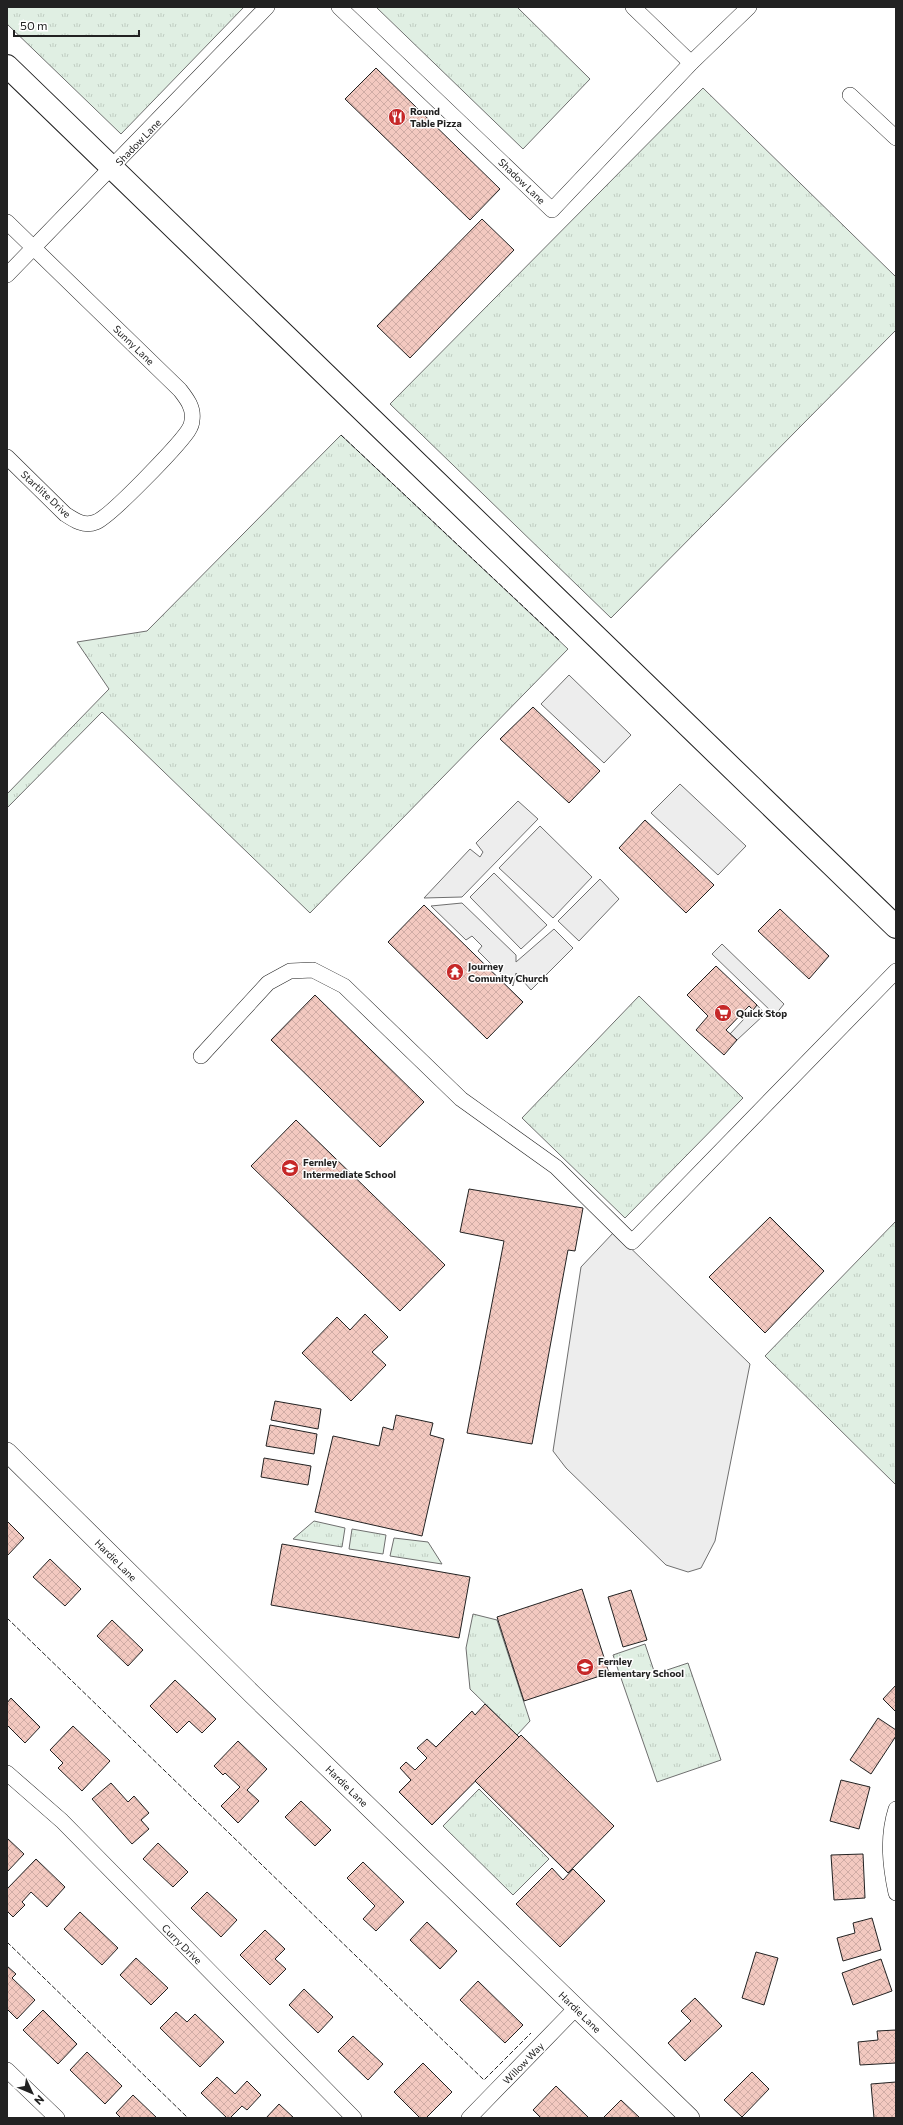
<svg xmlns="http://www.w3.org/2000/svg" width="903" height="2125" viewBox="0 0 903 2125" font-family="Commissioner,sans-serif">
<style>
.grass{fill:url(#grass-tufts);stroke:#6f6f6f}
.parking{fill:#ededed;stroke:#6f6f6f}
.building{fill:url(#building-cross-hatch);stroke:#222}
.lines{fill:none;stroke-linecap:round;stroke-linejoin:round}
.minor-casing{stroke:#222;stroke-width:16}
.tertiary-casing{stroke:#222;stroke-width:20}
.primary-casing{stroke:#222;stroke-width:24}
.minor{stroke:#fff;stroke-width:15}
.tertiary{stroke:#fff;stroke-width:19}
.primary{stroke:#fff;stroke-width:22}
.fence{stroke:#222;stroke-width:1;stroke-dasharray:5 2;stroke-linecap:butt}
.labels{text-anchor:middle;stroke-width:3;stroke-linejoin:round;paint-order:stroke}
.poi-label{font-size:10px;font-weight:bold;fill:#222;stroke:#fff;text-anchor:start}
.street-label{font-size:10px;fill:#222;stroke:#fff}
</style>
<defs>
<pattern id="grass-tufts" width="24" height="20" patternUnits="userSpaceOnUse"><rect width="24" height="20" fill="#e0efe3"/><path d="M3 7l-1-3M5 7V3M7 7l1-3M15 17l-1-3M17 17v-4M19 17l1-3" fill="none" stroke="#c0cdc2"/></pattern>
<pattern id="building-cross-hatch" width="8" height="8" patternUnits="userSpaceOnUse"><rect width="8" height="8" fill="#f3c9c0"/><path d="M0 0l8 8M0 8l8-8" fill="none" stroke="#d0aca5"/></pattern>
</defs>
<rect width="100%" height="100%" fill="#fff"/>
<g class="grass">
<path d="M7 7H244L121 134 7 24Z"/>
<path d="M376 7H517L590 79 523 149Z"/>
<path d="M703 88 896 277V330L611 618 390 404Z"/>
<path d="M341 435 568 649 310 913 102 712 7 808V794L109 689 77 642 147 631Z"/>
<path d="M639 996 743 1098 625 1218 522 1118Z"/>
<path d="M896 1221V1485L765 1356Z"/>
<path d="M314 1521 345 1528 342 1547 293 1539Z"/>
<path d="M352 1529 386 1535 383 1554 349 1549Z"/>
<path d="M394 1538 428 1542 442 1564 390 1556Z"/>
<path d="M473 1614 497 1620 530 1721 517 1735 470 1689 466 1648Z"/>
<path d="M645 1644 655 1674 688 1663 721 1760 657 1782 613 1655Z"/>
<path d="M479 1789 549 1859 513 1895 443 1826Z"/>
</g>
<g class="parking">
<path d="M569 675 631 735 604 763 541 704Z"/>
<path d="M680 784 746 846 718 875 651 813Z"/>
<path d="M518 801 538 819 462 897 424 898 470 849 480 857 483 852 476 843Z"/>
<path d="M540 826 592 877 553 918 499 868Z"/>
<path d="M494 873 547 925 521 949 470 897Z"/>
<path d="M600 879 619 899 579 941 558 921Z"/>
<path d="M462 903 516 955V962L554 929 573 948 531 990 516 973 513 986 478 951 482 946 472 936 466 940 431 906Z"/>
<path d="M722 944 784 1004 775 1015 712 954Z"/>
<path d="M757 1005 765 1014 737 1040 730 1034Z"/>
<path d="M614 1232 750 1364 715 1541 701 1568 688 1572 666 1565 566 1468 553 1451 581 1267Z"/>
</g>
<g class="building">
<path d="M376 68 500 189 470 220 345 99Z"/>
<path d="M482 219 514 250 410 358 377 326Z"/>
<path d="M533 707 600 771 569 803 500 739Z"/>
<path d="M645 820 714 885 686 913 619 848Z"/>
<path d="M424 905 523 1002 487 1039 388 942Z"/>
<path d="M780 909 829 956 809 979 758 931Z"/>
<path d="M716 966 757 1005 753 1010 749 1006 726 1030 737 1040 724 1055 696 1030 708 1016 687 995Z"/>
<path d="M315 995 424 1102 380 1147 271 1040Z"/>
<path d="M296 1120 445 1265 400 1311 251 1166Z"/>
<path d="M469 1189 583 1208 575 1251 568 1250 532 1444 467 1433 504 1241 460 1232Z"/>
<path d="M770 1217 824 1271 765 1333 709 1277Z"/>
<path d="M365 1314 388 1337 372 1352 386 1365 351 1401 302 1353 337 1317 350 1330Z"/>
<path d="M275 1401 321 1409 318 1429 271 1420Z"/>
<path d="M396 1415 433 1423 430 1435 444 1439 422 1536 315 1512 333 1436 379 1446 383 1427 393 1430Z"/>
<path d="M270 1425 317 1434 314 1454 266 1446Z"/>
<path d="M264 1458 311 1466 308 1485 261 1477Z"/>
<path d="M7 1521 24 1538 7 1556Z"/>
<path d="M282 1544 470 1577 459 1638 271 1605Z"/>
<path d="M50 1559 81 1589 65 1606 33 1577Z"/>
<path d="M582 1589 609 1673 524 1701 497 1617Z"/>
<path d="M631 1590 647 1640 623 1647 608 1597Z"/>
<path d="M112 1620 143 1650 128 1666 97 1636Z"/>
<path d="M175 1680 216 1719 202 1733 189 1721 177 1733 150 1706Z"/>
<path d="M896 1685V1712L883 1699Z"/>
<path d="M11 1698 40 1727 25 1743 7 1725V1703Z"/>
<path d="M485 1704 519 1737 432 1825 399 1792 411 1780 400 1768 406 1762 415 1770 427 1758 417 1748 427 1739 436 1747 472 1711 475 1715Z"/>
<path d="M878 1718 896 1730V1736L871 1774 850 1760Z"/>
<path d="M73 1726 110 1761 82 1791 58 1768 63 1763 50 1750Z"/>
<path d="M521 1735 614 1826 568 1873 475 1781Z"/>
<path d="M238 1741 267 1769 247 1790 259 1801 238 1823 221 1806 240 1787 225 1773 223 1775 214 1766Z"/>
<path d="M841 1780 870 1787 859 1829 830 1821Z"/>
<path d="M111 1783 128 1802 134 1796 149 1813 141 1820 149 1829 132 1844 92 1799Z"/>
<path d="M301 1801 331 1830 315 1846 285 1817Z"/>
<path d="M7 1838 24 1854 7 1872Z"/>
<path d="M158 1843 188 1872 173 1887 143 1859Z"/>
<path d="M863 1854 865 1898 834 1900 831 1855Z"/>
<path d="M36 1859 65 1887 47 1907 31 1892 22 1902 25 1905 13 1917 7 1911V1889Z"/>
<path d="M363 1862 404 1902 376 1931 363 1919 375 1906 347 1878Z"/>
<path d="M552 1868 563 1880 573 1869 605 1901 560 1947 516 1904Z"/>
<path d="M207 1892 237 1920 221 1937 191 1908Z"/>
<path d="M80 1912 118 1948 102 1965 64 1929Z"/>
<path d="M872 1918 881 1950 843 1961 837 1938 855 1933 853 1923Z"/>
<path d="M427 1922 457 1951 440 1969 410 1940Z"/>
<path d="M265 1930 285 1949 275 1959 286 1969 270 1985 240 1955Z"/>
<path d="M756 1952 778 1958 764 2005 742 1998Z"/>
<path d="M136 1958 168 1988 151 2005 120 1975Z"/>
<path d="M881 1959 892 1991 853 2005 842 1973Z"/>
<path d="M7 1966 16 1974 12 1978 35 2000 17 2019 7 2009Z"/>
<path d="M478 1981 523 2025 505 2043 460 2000Z"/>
<path d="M304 1989 333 2017 318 2033 289 2005Z"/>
<path d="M695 1998 722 2026 685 2061 668 2043 691 2021 681 2011Z"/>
<path d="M43 2010 77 2044 58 2064 23 2030Z"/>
<path d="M176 2012 187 2022 195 2014 224 2042 200 2067 160 2028Z"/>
<path d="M896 2030V2063L860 2065 858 2042 878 2040 877 2031Z"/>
<path d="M353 2036 383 2064 368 2080 338 2051Z"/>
<path d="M87 2052 122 2086 105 2104 70 2070Z"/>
<path d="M423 2063 452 2092 426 2118H420L394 2092Z"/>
<path d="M752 2072 769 2089 742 2117 724 2100Z"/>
<path d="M217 2077 235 2094 247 2081 261 2095 247 2110 242 2106 230 2118H227L201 2093Z"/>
<path d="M896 2082V2118H874L871 2084Z"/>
<path d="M556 2086 589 2118H541L533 2110Z"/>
<path d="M133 2095 157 2118H121L116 2113Z"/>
<path d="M621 2100 640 2118H606L604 2117Z"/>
<path d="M279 2104 294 2118H266Z"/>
</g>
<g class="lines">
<defs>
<g id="minor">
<path d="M339 7 552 210 691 63 749 7"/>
<path d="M633 7 691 63"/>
<path d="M850 95 896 138"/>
<path d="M7 222 180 390C187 399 194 408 192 420 192 424 190 428 188 431 177 447 111 516 96 522 84 527 74 520 65 514L7 457"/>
<path d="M7 275 267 7"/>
<path d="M201 1056 268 983 290 971 313 970 344 986 461 1099 556 1167 632 1242 896 971"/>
<path d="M7 1773 62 1821 354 2118"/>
<path d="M896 1809C887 1837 890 1865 896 1893"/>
<path d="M7 2070 57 2118"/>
<path d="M469 2118 576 2008"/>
</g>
<path id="tertiary" d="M7 1452 253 1695 690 2118"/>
<path id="primary" d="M7 66 896 927"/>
</defs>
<use href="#minor" class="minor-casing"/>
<use href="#tertiary" class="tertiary-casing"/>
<use href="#primary" class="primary-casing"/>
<use href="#minor" class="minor"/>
<use href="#tertiary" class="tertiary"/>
<use href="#primary" class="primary"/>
<g class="fence">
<path d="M341 435 559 640"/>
<path d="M7 1618 484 2080 531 2033"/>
<path d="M7 1942 188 2118"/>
</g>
</g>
<defs>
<symbol id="restaurant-disc" viewBox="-11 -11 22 22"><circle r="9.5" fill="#c62828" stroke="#fff"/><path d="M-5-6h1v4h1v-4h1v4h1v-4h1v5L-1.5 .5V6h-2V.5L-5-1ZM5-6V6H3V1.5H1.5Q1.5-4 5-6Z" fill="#fff"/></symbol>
<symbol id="temple-disc" viewBox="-11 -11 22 22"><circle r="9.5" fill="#c62828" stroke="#fff"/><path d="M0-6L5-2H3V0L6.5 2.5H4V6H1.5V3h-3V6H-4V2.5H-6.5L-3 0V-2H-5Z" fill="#fff"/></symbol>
<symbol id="supermarket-disc" viewBox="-11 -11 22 22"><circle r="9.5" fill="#c62828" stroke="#fff"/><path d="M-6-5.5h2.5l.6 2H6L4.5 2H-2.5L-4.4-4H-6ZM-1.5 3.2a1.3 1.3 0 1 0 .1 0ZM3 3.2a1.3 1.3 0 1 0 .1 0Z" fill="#fff"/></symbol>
<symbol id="school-disc" viewBox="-11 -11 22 22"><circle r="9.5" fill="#c62828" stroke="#fff"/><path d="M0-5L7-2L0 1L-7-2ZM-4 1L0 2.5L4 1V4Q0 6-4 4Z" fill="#fff"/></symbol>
</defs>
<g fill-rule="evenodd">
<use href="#restaurant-disc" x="387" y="107" width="20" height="20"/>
<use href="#temple-disc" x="445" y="962" width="20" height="20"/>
<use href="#supermarket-disc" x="713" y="1003" width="20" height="20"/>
<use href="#school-disc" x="280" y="1158" width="20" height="20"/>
<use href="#school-disc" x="575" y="1657" width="20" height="20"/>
</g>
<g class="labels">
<g class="poi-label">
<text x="410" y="115">Round<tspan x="410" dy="12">Table Pizza</tspan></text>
<text x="468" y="970">Journey<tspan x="468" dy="12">Comunity Church</tspan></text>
<text x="736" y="1017">Quick Stop</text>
<text x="303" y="1166">Fernley<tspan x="303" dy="12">Intermediate School</tspan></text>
<text x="598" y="1665">Fernley<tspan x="598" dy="12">Elementary School</tspan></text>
</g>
<g class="street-label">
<text transform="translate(138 142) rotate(-46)" y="4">Shadow Lane</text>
<text transform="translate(522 181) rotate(44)" y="4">Shadow Lane</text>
<text transform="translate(134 345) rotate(44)" y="4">Sunny Lane</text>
<text transform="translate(46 494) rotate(43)" y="4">Startlite Drive</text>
<text transform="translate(116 1560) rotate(45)" y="4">Hardie Lane</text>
<text transform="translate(347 1786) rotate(44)" y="4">Hardie Lane</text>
<text transform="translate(182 1944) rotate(45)" y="4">Curry Drive</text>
<text transform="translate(580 2012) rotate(44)" y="4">Hardie Lane</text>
<text transform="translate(523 2063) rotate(-46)" y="4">Willow Way</text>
</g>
</g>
<rect width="903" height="2125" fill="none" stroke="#222222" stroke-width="16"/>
<g transform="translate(32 2093) rotate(134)" stroke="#ffffff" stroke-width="3" paint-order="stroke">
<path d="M0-3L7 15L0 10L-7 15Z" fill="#222222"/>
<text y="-6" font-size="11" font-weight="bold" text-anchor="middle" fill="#222222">N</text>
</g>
<path d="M14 30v6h125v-6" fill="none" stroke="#222222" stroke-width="2"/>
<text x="20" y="30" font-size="12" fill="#222222" stroke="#ffffff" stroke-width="3" paint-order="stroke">50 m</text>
</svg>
